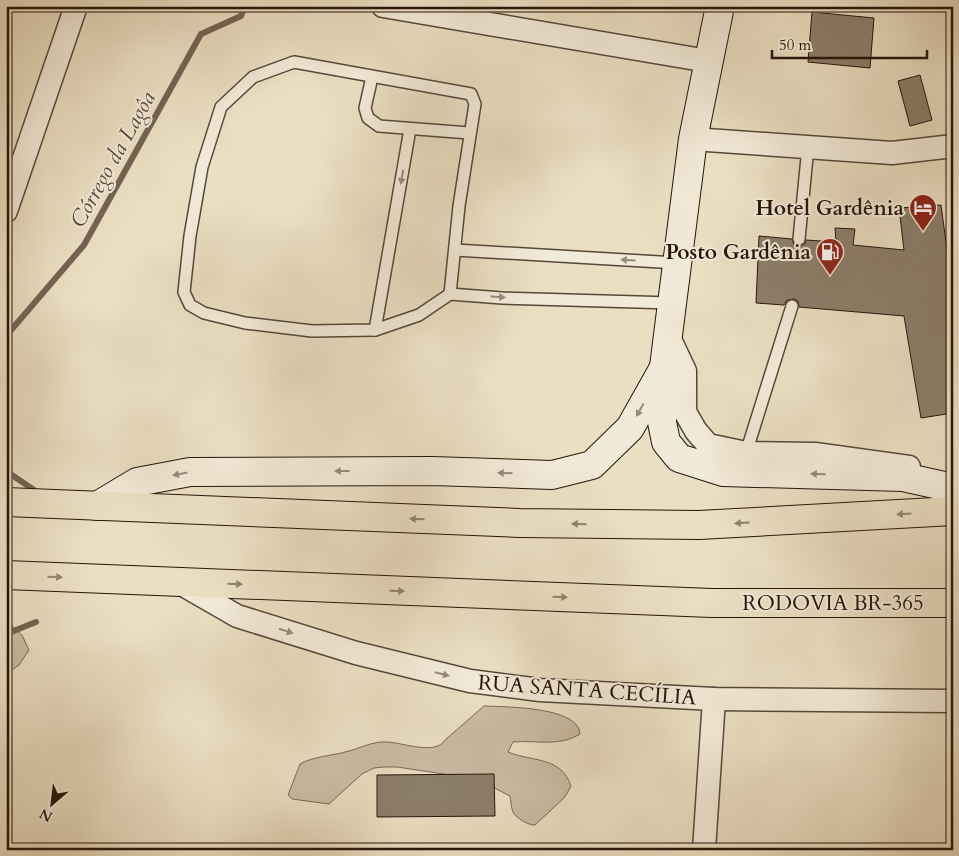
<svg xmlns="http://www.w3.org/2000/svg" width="959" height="856" viewBox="0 0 959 856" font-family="Cardo,serif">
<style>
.green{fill:#cabca4;stroke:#786858}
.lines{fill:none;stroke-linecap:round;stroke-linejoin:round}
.stream{stroke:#746454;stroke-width:6}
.building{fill:#8c7e6b;stroke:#26140b}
.lane-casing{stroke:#574739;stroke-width:14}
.street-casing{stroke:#574739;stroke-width:25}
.secondary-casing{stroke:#26140b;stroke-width:30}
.primary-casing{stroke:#26140b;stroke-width:30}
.lane{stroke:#f2ead8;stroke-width:11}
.street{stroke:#f2ead8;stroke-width:22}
.secondary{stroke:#f2ead8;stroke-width:28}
.primary{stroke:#ebdfc3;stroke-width:28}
.oneway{fill:#968a7c}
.oneway2{fill:#928470}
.labels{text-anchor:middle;stroke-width:4;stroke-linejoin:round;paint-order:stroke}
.poi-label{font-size:21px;font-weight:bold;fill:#26140b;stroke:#f2ead8;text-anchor:end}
.street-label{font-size:21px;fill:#26140b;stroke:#f2ead8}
.water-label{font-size:22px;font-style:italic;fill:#5a4a3b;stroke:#f2ead8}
</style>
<rect width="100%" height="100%" fill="#ebdfc3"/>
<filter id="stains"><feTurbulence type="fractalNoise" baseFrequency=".004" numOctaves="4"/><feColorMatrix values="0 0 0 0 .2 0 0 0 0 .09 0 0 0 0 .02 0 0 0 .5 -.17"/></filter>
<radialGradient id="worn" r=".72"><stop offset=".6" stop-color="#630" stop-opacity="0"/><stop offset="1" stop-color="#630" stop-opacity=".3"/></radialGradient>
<g class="green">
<path d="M6 620 22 635 29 650 19 665 6 674Z"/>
<path d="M484 706C503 707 579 706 580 734 559 747 536 740 513 742L508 752C532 762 561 756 571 786L565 797 535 825C528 825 517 819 513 812 511 808 511 800 510 796L477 779 397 767H384L374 768 362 774 329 804 292 799 288 795 300 764C314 756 332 756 349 751 360 748 374 741 386 742 401 742 436 756 445 740Z"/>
</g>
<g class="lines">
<g class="stream">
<path d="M6 336 84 245 201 34 241 16 245 6"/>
<path d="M6 471 34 490"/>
<path d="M6 634 36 622"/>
</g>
</g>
<g class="building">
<path d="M812 12 874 18 870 68 808 62Z"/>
<path d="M920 75 932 120 910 126 898 81Z"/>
<path d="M941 205 948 257 953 256V413L921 418 904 316 799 307 798 301 794 299 787 300 784 305 756 303 759 236 792 239 794 245 799 246 805 244 806 240 836 242 835 228 855 229 853 245 904 250 899 208Z"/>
<path d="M494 774 495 816 377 817V775Z"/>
</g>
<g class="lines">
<defs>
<g id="lane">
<path d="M294 62 471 94 475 104 459 206 450 294 419 315 375 330 312 331 245 323 204 313 190 305 184 292 190 236 202 167 221 107 253 77Z"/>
<path d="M372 77 365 108 368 118 379 126 469 133"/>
<path d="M799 239 808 147"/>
<path d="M455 250 677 263"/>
<path d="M450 294 502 298 672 303"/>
<path d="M375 330 410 129"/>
<path d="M746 453 792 306"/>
</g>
<g id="street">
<path d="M383 6 708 61"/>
<path d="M693 139 892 153 953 146"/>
<path d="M6 211 76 6"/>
<path d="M668 335 685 371V412L696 431 708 445 746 453 815 454 909 467"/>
<path d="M178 582 237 616 356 653 470 681 540 690 714 699 953 701"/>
<path d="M704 850 714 699"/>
</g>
<g id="secondary">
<path d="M720 6 693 139 668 335 664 367 662 422 666 442 679 458 723 472 903 477 953 488"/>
<path d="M97 506 137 482 190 472 432 471 552 475 592 465 630 428 662 371"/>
</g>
<g id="primary">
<path d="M6 502 520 523 699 525 953 511"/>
<path d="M6 575 712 603H953"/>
</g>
</defs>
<use href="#lane" class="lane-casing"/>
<use href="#street" class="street-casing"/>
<use href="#secondary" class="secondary-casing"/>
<use href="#primary" class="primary-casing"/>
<use href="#lane" class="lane"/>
<use href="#street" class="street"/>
<use href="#secondary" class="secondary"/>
<use href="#primary" class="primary"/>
</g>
<defs><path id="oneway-solid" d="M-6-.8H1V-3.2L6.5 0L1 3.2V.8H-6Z" transform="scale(1.25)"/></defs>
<g class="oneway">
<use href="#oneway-solid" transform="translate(402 177) rotate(100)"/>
<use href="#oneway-solid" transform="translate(628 260) rotate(-176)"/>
<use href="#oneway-solid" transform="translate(498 297) rotate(3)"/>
<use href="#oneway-solid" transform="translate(640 410) rotate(119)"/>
<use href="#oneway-solid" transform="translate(342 471) rotate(-180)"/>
<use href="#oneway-solid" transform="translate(505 473) rotate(-178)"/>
<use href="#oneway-solid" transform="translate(180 474) rotate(169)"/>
<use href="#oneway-solid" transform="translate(818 474) rotate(-178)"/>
<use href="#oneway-solid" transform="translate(286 631) rotate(18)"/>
<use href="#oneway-solid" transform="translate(442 674) rotate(14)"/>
</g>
<g class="oneway2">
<use href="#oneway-solid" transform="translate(904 514) rotate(176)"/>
<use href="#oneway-solid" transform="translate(417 519) rotate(-178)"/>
<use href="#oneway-solid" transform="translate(742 523) rotate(177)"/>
<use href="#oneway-solid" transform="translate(579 524) rotate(-179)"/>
<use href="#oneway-solid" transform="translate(55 577) rotate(2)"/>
<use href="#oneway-solid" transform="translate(235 584) rotate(2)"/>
<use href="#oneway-solid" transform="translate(397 591) rotate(2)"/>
<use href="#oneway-solid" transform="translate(560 597) rotate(2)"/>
</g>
<defs>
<symbol id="hotel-pin" viewBox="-11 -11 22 30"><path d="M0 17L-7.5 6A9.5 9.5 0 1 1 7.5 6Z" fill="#8f2418" stroke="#f2ead8"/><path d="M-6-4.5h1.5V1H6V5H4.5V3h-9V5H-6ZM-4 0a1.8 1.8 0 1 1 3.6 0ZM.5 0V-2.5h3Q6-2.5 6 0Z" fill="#fff"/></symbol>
<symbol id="fuel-pin" viewBox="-11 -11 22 30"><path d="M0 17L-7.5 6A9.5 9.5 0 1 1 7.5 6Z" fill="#8f2418" stroke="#f2ead8"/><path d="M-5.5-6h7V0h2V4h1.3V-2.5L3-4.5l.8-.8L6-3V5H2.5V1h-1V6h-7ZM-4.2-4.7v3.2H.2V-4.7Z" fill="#fff"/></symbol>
</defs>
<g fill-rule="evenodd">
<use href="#hotel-pin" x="907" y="192" width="32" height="43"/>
<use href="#fuel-pin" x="814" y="236" width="32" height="43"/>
</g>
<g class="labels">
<g class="poi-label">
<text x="904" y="215">Hotel Gardênia</text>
<text x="811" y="259">Posto Gardênia</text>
</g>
<g class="street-label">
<text x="833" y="610">RODOVIA BR-365</text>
<text transform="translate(587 690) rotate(4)" y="7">RUA SANTA CECÍLIA</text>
</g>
<g class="water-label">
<text transform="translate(112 159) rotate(-61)" y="8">Córrego da Lagôa</text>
</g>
</g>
<rect width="959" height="856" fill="none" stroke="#ebdfc3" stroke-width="25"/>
<rect x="8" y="8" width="944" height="841" fill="none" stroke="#26140b" stroke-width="2.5"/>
<rect x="12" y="12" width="934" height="831" fill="none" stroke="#26140b"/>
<g transform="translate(52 804) rotate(208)" stroke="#f2ead8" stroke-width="4" paint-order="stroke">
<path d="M0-4L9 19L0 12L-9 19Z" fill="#26140b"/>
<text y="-8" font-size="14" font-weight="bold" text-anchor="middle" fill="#26140b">N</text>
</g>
<path d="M772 50v8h155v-8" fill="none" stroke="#26140b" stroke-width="2.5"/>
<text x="779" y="50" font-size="15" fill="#26140b" stroke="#f2ead8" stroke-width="4" paint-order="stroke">50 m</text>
<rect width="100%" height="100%" filter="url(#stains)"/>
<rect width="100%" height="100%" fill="url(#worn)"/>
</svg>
